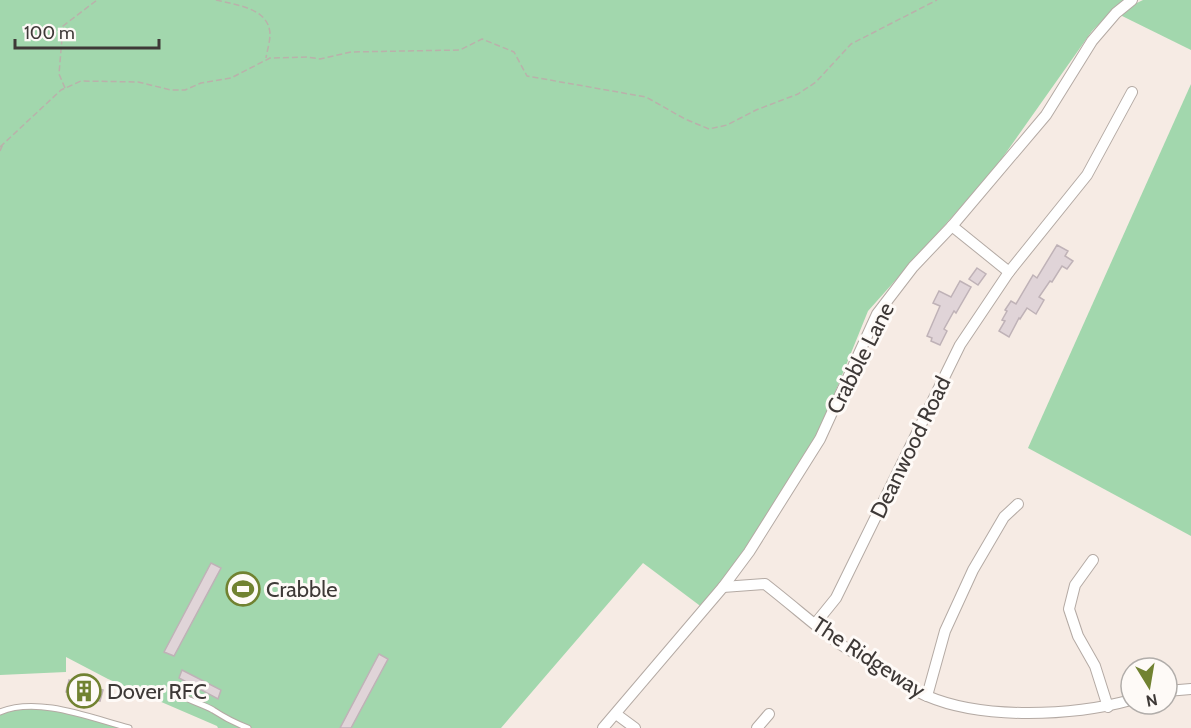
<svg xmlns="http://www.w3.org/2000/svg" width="1191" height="728" viewBox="0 0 1191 728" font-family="Cabin,sans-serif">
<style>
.green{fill:#a2d7ad}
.building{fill:#e0d4d8;stroke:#bfb2b7;stroke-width:1.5}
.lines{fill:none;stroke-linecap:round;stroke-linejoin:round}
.service-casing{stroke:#b4aaa4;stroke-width:7}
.minor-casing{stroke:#b4aaa4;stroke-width:12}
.path{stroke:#bab1ab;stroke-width:1.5;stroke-dasharray:6 3;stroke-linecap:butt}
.service{stroke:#fff;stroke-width:5}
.minor{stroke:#fff;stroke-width:10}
.labels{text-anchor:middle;stroke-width:6;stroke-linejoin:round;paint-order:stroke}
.street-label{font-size:22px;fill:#3e3937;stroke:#fefaf7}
.poi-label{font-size:22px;fill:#3e3937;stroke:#fefaf7;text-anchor:start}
</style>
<rect width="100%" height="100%" fill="#f6ebe4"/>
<g class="green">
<path d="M0 0H1124L1092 31 993 171 868 311 813 447 723 587 703 608 643 563 501 728H218L217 726 108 679 66 657V672L0 675Z"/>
<path d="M1143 0H1191V50L1116 13Z"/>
<path d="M1191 84V536L1028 448Z"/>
<path d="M47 707 129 728H0V712Z"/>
</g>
<g class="building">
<path d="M1057 245 1068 251 1065 256 1073 261 1067 269 1062 266 1052 282 1050 281 1039 297 1044 300 1036 314 1027 308 1020 319 1019 318 1009 337 999 331 1005 321 1002 320 1007 311 1005 310 1011 301 1016 304 1033 275 1037 278Z"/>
<path d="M977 268 986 274 978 285 969 279Z"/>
<path d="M960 281 971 287 956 313 954 311 944 329 947 331 940 345 931 341 932 338 927 336 940 306 933 303 939 291 951 297Z"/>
<path d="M211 563 221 568 174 656 164 652Z"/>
<path d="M379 654 388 659 351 728H340Z"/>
<path d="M182 670 221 690 218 699 179 678Z"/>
<path d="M69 680 103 690 100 701 66 692Z"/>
</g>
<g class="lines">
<defs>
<g id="service">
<path d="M172 686C180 700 200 702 213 710 225 718 235 723 248 728"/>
<path d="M0 712C38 696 91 718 129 728"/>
</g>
<g id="minor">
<path d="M952 226 1009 272"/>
<path d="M1093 560 1075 585 1069 609 1078 636 1095 666 1108 707"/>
<path d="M723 587 765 584C788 602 810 621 833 639 850 652 870 661 888 673 901 680 914 691 927 696 983 720 1073 716 1131 700"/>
<path d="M815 624 836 598 960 345 1009 272 1087 175 1132 92"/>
<path d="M1167 691 1191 689"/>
<path d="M927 696 945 631 973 570 1004 517 1018 504"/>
<path d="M616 714 635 728"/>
<path d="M603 728 723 587 749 552 820 439 877 314 913 267 952 226 1046 115 1092 41 1116 13 1132 0"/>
<path d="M757 728 769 714"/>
</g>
</defs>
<use href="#service" class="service-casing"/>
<use href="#minor" class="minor-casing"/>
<g class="path">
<path d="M216 0C236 5 269 8 270 34 270 42 267 51 266 58"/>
<path d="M65 88 59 74 63 26 97 0"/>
<path d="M0 147 61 90 81 81 138 82 171 90H185L201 83 231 78 270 58 307 57 320 59 351 52 460 50 482 39 514 52 527 76 646 97 685 119 709 129 727 125 756 110 798 94 816 82 851 44 937 0"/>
<path d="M0 151 3 144"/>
</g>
<use href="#service" class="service"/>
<use href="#minor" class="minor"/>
</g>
<defs>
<symbol id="stadium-ring" viewBox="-11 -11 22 22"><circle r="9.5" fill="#fefaf7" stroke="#718231" stroke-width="1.5"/><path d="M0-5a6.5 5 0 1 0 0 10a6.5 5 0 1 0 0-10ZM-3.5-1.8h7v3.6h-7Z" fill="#718231"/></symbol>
<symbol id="building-ring" viewBox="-11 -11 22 22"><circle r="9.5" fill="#fefaf7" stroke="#718231" stroke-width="1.5"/><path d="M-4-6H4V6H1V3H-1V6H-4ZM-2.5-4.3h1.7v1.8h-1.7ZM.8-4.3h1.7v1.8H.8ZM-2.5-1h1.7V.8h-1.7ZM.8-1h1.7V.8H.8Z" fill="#718231"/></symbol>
</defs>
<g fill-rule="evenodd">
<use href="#stadium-ring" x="224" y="570" width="38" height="38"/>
<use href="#building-ring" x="65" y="672" width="38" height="38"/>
</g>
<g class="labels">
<g class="street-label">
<text transform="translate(860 358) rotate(-63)" y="8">Crabble Lane</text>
<text transform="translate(910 447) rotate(-64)" y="8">Deanwood Road</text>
<text transform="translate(869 657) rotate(33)" y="8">The Ridgeway</text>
</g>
<g class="poi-label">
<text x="266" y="597">Crabble</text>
<text x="107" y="699">Dover RFC</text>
</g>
</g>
<g transform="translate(1149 686) rotate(169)"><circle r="28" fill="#fefaf7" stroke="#b1adaa" stroke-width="1.5"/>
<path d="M0-4.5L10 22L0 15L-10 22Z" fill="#718231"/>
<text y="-9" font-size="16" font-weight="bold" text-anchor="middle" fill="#3e3937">N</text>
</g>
<path d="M15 39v9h144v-9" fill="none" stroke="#3e3937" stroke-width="3"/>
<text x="24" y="39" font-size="18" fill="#3e3937" stroke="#fefaf7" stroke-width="4.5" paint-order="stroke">100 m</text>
</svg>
